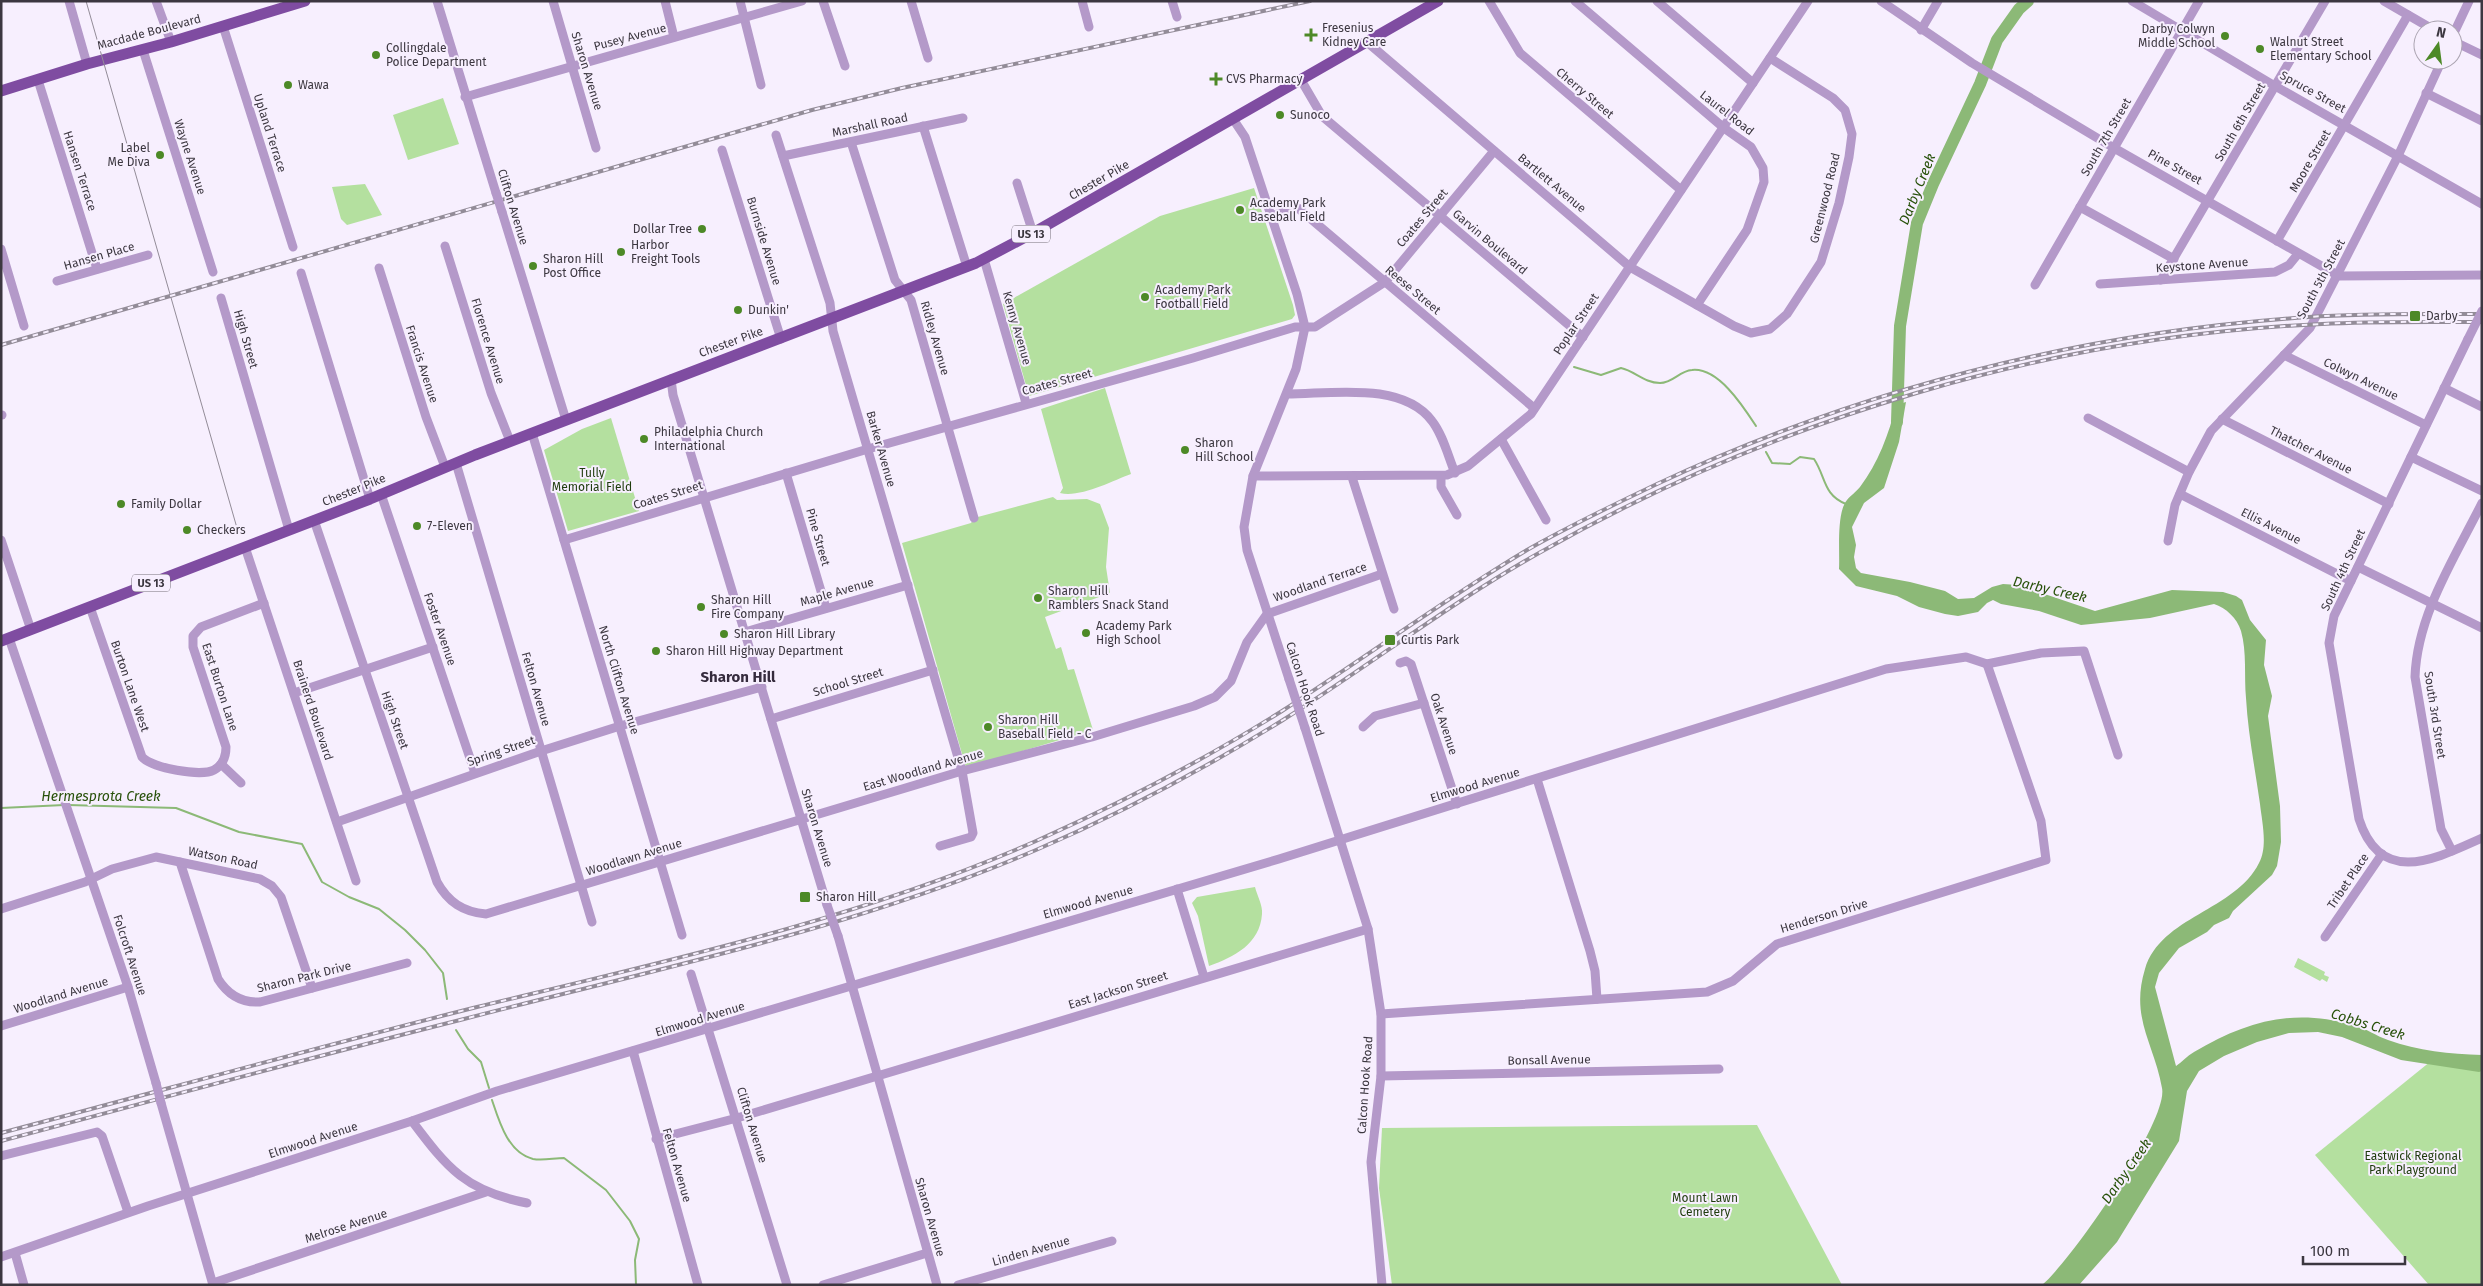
<svg xmlns="http://www.w3.org/2000/svg" width="2483" height="1286" viewBox="0 0 2483 1286" font-family="'Fira Sans',sans-serif">
<style>
.green{fill:#b4e09f}
.water{fill:#8cb977}
.lines{fill:none;stroke-linecap:round;stroke-linejoin:round}
.stream{stroke:#8cb977;stroke-width:2}
.river{stroke:#8cb977;stroke-width:12}
.minor{stroke:#b499c9;stroke-width:9}
.major{stroke:#7f4ca1;stroke-width:11}
.tram{stroke:#938c98;stroke-width:1}
.rail-casing{stroke:#938c98;stroke-width:4}
.rail{stroke:#f7effe;stroke-width:2;stroke-dasharray:5.5;stroke-linecap:butt}
.minor-bridge{stroke:#b499c9;stroke-width:9}
.poi-dot{fill:#4d8927;stroke:#f7effe;stroke-width:2}
.labels{text-anchor:middle;stroke-width:4;stroke-linejoin:round;paint-order:stroke}
.shield{fill:#f7effe;stroke:#746e79;stroke-width:1}
.shield-label{font-size:11px;font-weight:bold;fill:#3c3740}
.poi-label{font-size:12px;fill:#3c3740;stroke:#f7effe;text-anchor:start}
.street-label{font-size:12px;fill:#3c3740;stroke:#f7effe}
.park-label{font-size:12px;fill:#1f3c0d;stroke:#f7effe}
.water-label{font-size:14px;font-style:italic;fill:#28510a;stroke:#f7effe}
.quarter-label{font-size:15px;font-weight:bold;fill:#352b3d;stroke:#f7effe}
</style>
<rect width="100%" height="100%" fill="#f7effe"/>
<g class="green">
<path d="M443 98 459 144 408 160 393 115Z"/>
<path d="M365 184 382 215 347 225 341 219 332 187Z"/>
<path d="M1254 188 1293 305 1295 315 1292 319 1029 396 1003 304 1160 216Z"/>
<path d="M1105 388 1131 474C1112 481 1080 498 1060 493L1063 488 1041 409Z"/>
<path d="M611 418 639 511 568 531 544 450 582 429Z"/>
<path d="M1053 497 1057 500 1087 499 1100 504 1109 528 1106 567 1110 593 1045 617 1056 649 1061 647 1068 670 1074 669 1093 730 966 768 902 543 971 523 974 518Z"/>
<path d="M1255 887C1257 895 1263 906 1262 914 1260 944 1234 957 1209 966L1198 916 1192 903 1197 897Z"/>
<path d="M2298 958 2325 972 2324 975 2329 977 2327 982 2322 979 2320 981 2294 967Z"/>
<path d="M2431 1061 2482 1067V1285H2429L2315 1155Z"/>
<path d="M1757 1125 1842 1285H1392L1379 1188 1382 1128Z"/>
</g>
<path class="water" d="M1906 402 1899 442 1884 488 1864 503 1852 527 1856 545 1854 557 1856 568 1861 573 1910 582 1945 591 1958 599 1974 598 1992 587 2003 584 2018 585 2095 611 2172 590 2223 592 2236 596 2242 600 2250 620 2266 640 2264 665 2272 696 2268 716 2280 806 2281 842 2277 866 2272 875 2233 911 2229 918 2214 925 2207 932 2179 948 2159 973 2155 987 2176 1066C2182 1062 2187 1056 2194 1052 2247 1021 2293 1008 2353 1025 2366 1028 2376 1036 2388 1040 2418 1051 2450 1054 2482 1055V1071L2479 1072 2401 1060 2342 1037 2318 1032 2289 1033 2257 1042 2224 1056 2199 1071 2187 1091 2179 1141 2117 1242 2079 1285H2042C2070 1262 2169 1121 2162 1088 2154 1043 2130 1018 2145 969 2161 916 2235 911 2259 863 2268 846 2262 822 2260 804 2255 769 2248 733 2246 698 2244 676 2247 652 2241 631 2237 618 2226 608 2214 604L2150 618 2081 625 2039 611 2001 604 1993 600 1987 603 1978 612 1958 616 1945 614 1919 607 1897 596 1856 586 1839 569C1840 553 1836 513 1847 500 1850 496 1856 492 1860 487 1878 463 1889 434 1896 405Z"/>
<g class="lines">
<g class="stream">
<path d="M1574 367 1601 375 1621 368C1635 371 1644 383 1660 383 1673 383 1679 371 1692 370 1718 367 1743 406 1756 426"/>
<path d="M1766 452 1772 463 1790 464 1800 457 1814 459C1826 477 1823 495 1846 504"/>
<path d="M68 805 176 808 239 832 302 844 322 882 349 897 379 909 405 930 425 950 443 973 447 999"/>
<path d="M1 808 64 805"/>
<path d="M456 1030 468 1049 481 1062 489 1088"/>
<path d="M492 1100C499 1121 508 1153 533 1159 543 1161 554 1158 564 1158L606 1190 630 1221 639 1239 635 1260 636 1285"/>
</g>
<path class="river" d="M1897 422 1900 326 1917 223 1933 184 1980 84 1997 40 2019 9 2028 1"/>
<g class="minor">
<path d="M69 1 87 64"/>
<path d="M156 1 171 42"/>
<path d="M437 1 496 193"/>
<path d="M553 1 596 148"/>
<path d="M665 1 674 37"/>
<path d="M740 1 761 85"/>
<path d="M823 1 845 66"/>
<path d="M911 1 928 58"/>
<path d="M1082 1 1089 27"/>
<path d="M1172 1 1177 17"/>
<path d="M1489 1 1520 53 1681 190"/>
<path d="M1575 1 1724 128 1751 147 1763 168 1764 182 1747 230 1697 305"/>
<path d="M1657 1 1753 83"/>
<path d="M1881 1 1972 63 2114 148 2339 276 2482 275"/>
<path d="M2132 1 2275 86 2482 204"/>
<path d="M2384 1 2434 30"/>
<path d="M223 26 293 247"/>
<path d="M1921 30 1938 1"/>
<path d="M2453 35 2469 1"/>
<path d="M2453 41 2482 55"/>
<path d="M1367 42 1630 267 1734 326 1751 333 1770 329 1787 314 1821 262 1839 203 1849 157 1852 134 1845 110 1833 98 1770 58"/>
<path d="M143 50 213 272"/>
<path d="M38 80 97 269"/>
<path d="M1301 80 1322 116 1583 337"/>
<path d="M2426 93 2482 121"/>
<path d="M465 97 802 1"/>
<path d="M1233 119 1245 137 1297 294 1305 327 1296 369 1253 476 1244 527 1247 550 1289 679"/>
<path d="M923 126 967 267"/>
<path d="M776 135 830 303 833 331 962 771 973 833 971 837 940 846"/>
<path d="M851 142 895 280 911 300 974 518"/>
<path d="M722 150 781 339"/>
<path d="M783 156 963 118"/>
<path d="M1017 183 1033 233"/>
<path d="M2080 207 2174 259"/>
<path d="M502 212 566 420"/>
<path d="M1271 216 1298 208 1534 408"/>
<path d="M2277 241 2408 15"/>
<path d="M445 246 491 393 510 441"/>
<path d="M1 249 24 326"/>
<path d="M984 259 1026 403"/>
<path d="M379 268 426 417 445 467"/>
<path d="M301 273 370 499"/>
<path d="M2161 280 2325 1"/>
<path d="M57 281 148 255"/>
<path d="M2100 284 2275 272 2289 265 2298 254"/>
<path d="M2035 285 2199 1"/>
<path d="M221 298 289 530"/>
<path d="M2468 339 2334 616 2329 643 2359 819C2381 888 2437 858 2482 838"/>
<path d="M2284 355 2426 425"/>
<path d="M671 379 673 395 827 905"/>
<path d="M2444 388 2482 407"/>
<path d="M1287 394C1331 394 1402 381 1432 421 1443 435 1448 456 1455 473"/>
<path d="M1 415H2"/>
<path d="M2088 418 2189 472"/>
<path d="M2222 419 2389 504"/>
<path d="M532 433 682 935"/>
<path d="M1501 439 1546 520"/>
<path d="M2411 457 2482 491"/>
<path d="M456 463 592 922"/>
<path d="M786 473 826 608"/>
<path d="M1253 476 1447 475 1468 466 1531 414 1808 1"/>
<path d="M1441 476V487L1457 515"/>
<path d="M1352 477 1394 609"/>
<path d="M381 494 475 773"/>
<path d="M2180 494 2351 581"/>
<path d="M314 520 437 882C448 902 463 912 486 914L962 771 1092 737 1194 706 1215 697 1231 681 1247 642 1267 614 1382 574"/>
<path d="M1 540 31 630"/>
<path d="M564 540 868 449 1193 358 1295 327H1315L1385 282 1494 151"/>
<path d="M2168 541 2175 505 2189 472 2211 431 2310 328 2398 156 2442 60"/>
<path d="M245 547 356 881"/>
<path d="M2358 567 2482 628"/>
<path d="M90 607 142 757C152 768 201 777 214 770 223 765 226 756 226 747L193 647V636L201 627 264 603"/>
<path d="M745 632 908 585"/>
<path d="M9 638 128 987 156 1083"/>
<path d="M1400 663 1406 661 1411 664 1457 804"/>
<path d="M294 693 433 647"/>
<path d="M771 719 933 670"/>
<path d="M1363 727 1375 716 1424 703"/>
<path d="M1305 728 1368 929 1381 1014V1076L1371 1162 1382 1285"/>
<path d="M221 764 241 783"/>
<path d="M1537 779 1590 951 1595 971 1597 999"/>
<path d="M337 822 541 751 620 726 762 687"/>
<path d="M2452 851 2441 829 2415 677C2417 615 2455 557 2482 503"/>
<path d="M180 862 218 979C228 995 241 1003 260 1002L407 963"/>
<path d="M1177 889 1204 977"/>
<path d="M1 909 85 882 112 869 156 857 260 879 272 886 281 897 312 988"/>
<path d="M838 936 937 1285"/>
<path d="M2325 937 2382 854"/>
<path d="M691 974 787 1285"/>
<path d="M1381 1014 1707 992 1733 981 1777 944 2046 860 2041 821 1987 664"/>
<path d="M1 1026 128 987"/>
<path d="M633 1051 698 1285"/>
<path d="M1381 1076 1719 1069"/>
<path d="M161 1103 213 1285"/>
<path d="M412 1121C448 1169 466 1191 527 1203"/>
<path d="M656 1139 737 1118 1368 929"/>
<path d="M1 1156 97 1132 102 1136 128 1212"/>
<path d="M15 1253 24 1285"/>
<path d="M1 1257 148 1206 412 1121 497 1091 1279 859 1886 669 1966 657 1987 664 2041 653 2084 651 2118 755"/>
<path d="M213 1283 486 1192"/>
<path d="M823 1285 927 1253"/>
<path d="M958 1285 1112 1241"/>
</g>
<g class="major">
<path d="M1 91 87 64 171 42 305 1"/>
<path d="M1 641 370 499 475 455 976 263 1033 233 1438 1"/>
</g>
<path class="tram" d="M86 1 237 528"/>
<defs>
<g id="rail">
<path d="M1 345 812 110 902 88 1310 1"/>
<path d="M1 1133C160 1091 318 1047 477 1007 663 962 860 919 1036 841 1121 803 1204 760 1282 711 1365 658 1443 600 1527 550 1569 526 1613 505 1657 484 1863 388 2083 332 2309 317 2366 313 2424 314 2482 314"/>
<path d="M1 1141C155 1100 309 1058 464 1019 656 969 853 929 1036 850 1122 813 1204 769 1283 720 1369 666 1450 603 1539 553 1775 419 2051 336 2322 324 2375 321 2429 322 2482 322"/>
</g>
</defs>
<use href="#rail" class="rail-casing"/>
<use href="#rail" class="rail"/>
<g class="minor-bridge">
<path d="M496 193 502 212"/>
<path d="M2468 339 2482 311"/>
<path d="M1289 679 1305 728"/>
<path d="M827 905 838 936"/>
<path d="M156 1083 161 1103"/>
</g>
</g>
<g class="poi-dot">
<path d="M1308.5 27.5h5v5h5v5h-5v5h-5v-5h-5v-5h5z"/>
<circle cx="2225" cy="36" r="5"/>
<circle cx="2260" cy="49" r="5"/>
<circle cx="376" cy="55" r="5"/>
<path d="M1213.5 71.5h5v5h5v5h-5v5h-5v-5h-5v-5h5z"/>
<circle cx="288" cy="85" r="5"/>
<circle cx="1280" cy="115" r="5"/>
<circle cx="160" cy="155" r="5"/>
<circle cx="1240" cy="210" r="5"/>
<circle cx="702" cy="229" r="5"/>
<circle cx="621" cy="252" r="5"/>
<circle cx="533" cy="266" r="5"/>
<circle cx="1145" cy="297" r="5"/>
<circle cx="738" cy="310" r="5"/>
<rect x="2409" y="310" width="12" height="12" rx="2.5"/>
<circle cx="644" cy="439" r="5"/>
<circle cx="1185" cy="450" r="5"/>
<circle cx="121" cy="504" r="5"/>
<circle cx="417" cy="526" r="5"/>
<circle cx="187" cy="530" r="5"/>
<circle cx="1038" cy="598" r="5"/>
<circle cx="701" cy="607" r="5"/>
<circle cx="1086" cy="633" r="5"/>
<circle cx="724" cy="634" r="5"/>
<rect x="1384" y="634" width="12" height="12" rx="2.5"/>
<circle cx="656" cy="651" r="5"/>
<circle cx="988" cy="727" r="5"/>
<rect x="799" y="891" width="12" height="12" rx="2.5"/>
</g>
<g class="labels">
<g class="shield">
<rect x="1012" y="225.5" width="38" height="17" rx="4"/>
<rect x="132" y="574.5" width="38" height="17" rx="4"/>
</g>
<g class="shield-label">
<text x="1031" y="238">US 13</text>
<text x="151" y="587">US 13</text>
</g>
<g class="poi-label">
<text x="1322" y="32">Fresenius<tspan x="1322" dy="14">Kidney Care</tspan></text>
<text x="2215" y="33" text-anchor="end">Darby Colwyn<tspan x="2215" dy="14">Middle School</tspan></text>
<text x="2270" y="46">Walnut Street<tspan x="2270" dy="14">Elementary School</tspan></text>
<text x="386" y="52">Collingdale<tspan x="386" dy="14">Police Department</tspan></text>
<text x="1226" y="83">CVS Pharmacy</text>
<text x="298" y="89">Wawa</text>
<text x="1290" y="119">Sunoco</text>
<text x="150" y="152" text-anchor="end">Label<tspan x="150" dy="14">Me Diva</tspan></text>
<text x="1250" y="207">Academy Park<tspan x="1250" dy="14">Baseball Field</tspan></text>
<text x="692" y="233" text-anchor="end">Dollar Tree</text>
<text x="631" y="249">Harbor<tspan x="631" dy="14">Freight Tools</tspan></text>
<text x="543" y="263">Sharon Hill<tspan x="543" dy="14">Post Office</tspan></text>
<text x="1155" y="294">Academy Park<tspan x="1155" dy="14">Football Field</tspan></text>
<text x="748" y="314">Dunkin'</text>
<text x="2426" y="320">Darby</text>
<text x="654" y="436">Philadelphia Church<tspan x="654" dy="14">International</tspan></text>
<text x="1195" y="447">Sharon<tspan x="1195" dy="14">Hill School</tspan></text>
<text x="131" y="508">Family Dollar</text>
<text x="427" y="530">7-Eleven</text>
<text x="197" y="534">Checkers</text>
<text x="1048" y="595">Sharon Hill<tspan x="1048" dy="14">Ramblers Snack Stand</tspan></text>
<text x="711" y="604">Sharon Hill<tspan x="711" dy="14">Fire Company</tspan></text>
<text x="1096" y="630">Academy Park<tspan x="1096" dy="14">High School</tspan></text>
<text x="734" y="638">Sharon Hill Library</text>
<text x="1401" y="644">Curtis Park</text>
<text x="666" y="655">Sharon Hill Highway Department</text>
<text x="998" y="724">Sharon Hill<tspan x="998" dy="14">Baseball Field - C</tspan></text>
<text x="816" y="901">Sharon Hill</text>
</g>
<g class="street-label">
<text transform="translate(149 32) rotate(-15)" y="4">Macdade Boulevard</text>
<text transform="translate(630 37) rotate(-15)" y="4">Pusey Avenue</text>
<text transform="translate(587 71) rotate(73)" y="4">Sharon Avenue</text>
<text transform="translate(2313 92) rotate(29)" y="4">Spruce Street</text>
<text transform="translate(1585 93) rotate(40)" y="4">Cherry Street</text>
<text transform="translate(1727 113) rotate(38)" y="4">Laurel Road</text>
<text transform="translate(2240 122) rotate(-60)" y="4">South 6th Street</text>
<text transform="translate(870 125) rotate(-12)" y="4">Marshall Road</text>
<text transform="translate(270 133) rotate(72)" y="4">Upland Terrace</text>
<text transform="translate(2106 137) rotate(-60)" y="4">South 7th Street</text>
<text transform="translate(190 157) rotate(72)" y="4">Wayne Avenue</text>
<text transform="translate(2310 161) rotate(-60)" y="4">Moore Street</text>
<text transform="translate(2175 167) rotate(29)" y="4">Pine Street</text>
<text transform="translate(80 171) rotate(72)" y="4">Hansen Terrace</text>
<text transform="translate(1099 180) rotate(-30)" y="4">Chester Pike</text>
<text transform="translate(1552 183) rotate(40)" y="4">Bartlett Avenue</text>
<text transform="translate(1825 198) rotate(-76)" y="4">Greenwood Road</text>
<text transform="translate(513 207) rotate(73)" y="4">Clifton Avenue</text>
<text transform="translate(1422 218) rotate(-50)" y="4">Coates Street</text>
<text transform="translate(764 241) rotate(73)" y="4">Burnside Avenue</text>
<text transform="translate(1490 242) rotate(40)" y="4">Garvin Boulevard</text>
<text transform="translate(99 256) rotate(-16)" y="4">Hansen Place</text>
<text transform="translate(2202 265) rotate(-4)" y="4">Keystone Avenue</text>
<text transform="translate(2321 279) rotate(-62)" y="4">South 5th Street</text>
<text transform="translate(1413 290) rotate(40)" y="4">Reese Street</text>
<text transform="translate(1576 324) rotate(-56)" y="4">Poplar Street</text>
<text transform="translate(1017 328) rotate(74)" y="4">Kenny Avenue</text>
<text transform="translate(935 338) rotate(74)" y="4">Ridley Avenue</text>
<text transform="translate(246 339) rotate(74)" y="4">High Street</text>
<text transform="translate(488 341) rotate(73)" y="4">Florence Avenue</text>
<text transform="translate(731 342) rotate(-20)" y="4">Chester Pike</text>
<text transform="translate(422 364) rotate(72)" y="4">Francis Avenue</text>
<text transform="translate(2361 379) rotate(26)" y="4">Colwyn Avenue</text>
<text transform="translate(1057 382) rotate(-15)" y="4">Coates Street</text>
<text transform="translate(881 449) rotate(74)" y="4">Barker Avenue</text>
<text transform="translate(2311 450) rotate(27)" y="4">Thatcher Avenue</text>
<text transform="translate(354 490) rotate(-22)" y="4">Chester Pike</text>
<text transform="translate(668 495) rotate(-17)" y="4">Coates Street</text>
<text transform="translate(2271 526) rotate(27)" y="4">Ellis Avenue</text>
<text transform="translate(818 537) rotate(74)" y="4">Pine Street</text>
<text transform="translate(2343 570) rotate(-65)" y="4">South 4th Street</text>
<text transform="translate(1320 582) rotate(-19)" y="4">Woodland Terrace</text>
<text transform="translate(837 592) rotate(-16)" y="4">Maple Avenue</text>
<text transform="translate(440 629) rotate(71)" y="4">Foster Avenue</text>
<text transform="translate(619 680) rotate(73)" y="4">North Clifton Avenue</text>
<text transform="translate(848 682) rotate(-17)" y="4">School Street</text>
<text transform="translate(130 686) rotate(71)" y="4">Burton Lane West</text>
<text transform="translate(220 687) rotate(72)" y="4">East Burton Lane</text>
<text transform="translate(536 689) rotate(74)" y="4">Felton Avenue</text>
<text transform="translate(1305 689) rotate(72)" y="4">Calcon Hook Road</text>
<text transform="translate(313 710) rotate(72)" y="4">Brainerd Boulevard</text>
<text transform="translate(2435 715) rotate(81)" y="4">South 3rd Street</text>
<text transform="translate(395 720) rotate(71)" y="4">High Street</text>
<text transform="translate(1444 724) rotate(72)" y="4">Oak Avenue</text>
<text transform="translate(501 751) rotate(-19)" y="4">Spring Street</text>
<text transform="translate(923 770) rotate(-16)" y="4">East Woodland Avenue</text>
<text transform="translate(1475 785) rotate(-17)" y="4">Elmwood Avenue</text>
<text transform="translate(817 828) rotate(73)" y="4">Sharon Avenue</text>
<text transform="translate(634 857) rotate(-17)" y="4">Woodlawn Avenue</text>
<text transform="translate(223 858) rotate(12)" y="4">Watson Road</text>
<text transform="translate(2348 881) rotate(-56)" y="4">Tribet Place</text>
<text transform="translate(1088 902) rotate(-16)" y="4">Elmwood Avenue</text>
<text transform="translate(1824 916) rotate(-17)" y="4">Henderson Drive</text>
<text transform="translate(130 955) rotate(72)" y="4">Folcroft Avenue</text>
<text transform="translate(304 977) rotate(-14)" y="4">Sharon Park Drive</text>
<text transform="translate(1118 990) rotate(-17)" y="4">East Jackson Street</text>
<text transform="translate(61 995) rotate(-17)" y="4">Woodland Avenue</text>
<text transform="translate(700 1019) rotate(-17)" y="4">Elmwood Avenue</text>
<text transform="translate(1549 1060) rotate(-1)" y="4">Bonsall Avenue</text>
<text transform="translate(1365 1085) rotate(-86)" y="4">Calcon Hook Road</text>
<text transform="translate(752 1125) rotate(73)" y="4">Clifton Avenue</text>
<text transform="translate(313 1140) rotate(-18)" y="4">Elmwood Avenue</text>
<text transform="translate(677 1165) rotate(74)" y="4">Felton Avenue</text>
<text transform="translate(930 1217) rotate(74)" y="4">Sharon Avenue</text>
<text transform="translate(346 1226) rotate(-18)" y="4">Melrose Avenue</text>
<text transform="translate(1031 1251) rotate(-16)" y="4">Linden Avenue</text>
</g>
<g class="park-label">
<text x="592" y="477">Tully<tspan x="592" dy="14">Memorial Field</tspan></text>
<text x="2413" y="1160">Eastwick Regional<tspan x="2413" dy="14">Park Playground</tspan></text>
<text x="1705" y="1202">Mount Lawn<tspan x="1705" dy="14">Cemetery</tspan></text>
</g>
<g class="water-label">
<text transform="translate(1917 189) rotate(-68)" y="5">Darby Creek</text>
<text transform="translate(2050 589) rotate(13)" y="5">Darby Creek</text>
<text x="101" y="801">Hermesprota Creek</text>
<text transform="translate(2368 1024) rotate(17)" y="5">Cobbs Creek</text>
<text transform="translate(2126 1171) rotate(-55)" y="5">Darby Creek</text>
</g>
<g class="quarter-label">
<text x="738" y="682">Sharon Hill</text>
</g>
</g>
<rect width="2483" height="1286" fill="none" stroke="#3c3740" stroke-width="5"/>
<g transform="translate(2438 45) rotate(14)"><circle r="24" fill="#f7effe" stroke="#aca5b2"/>
<path d="M0-4L9 19L0 12L-9 19Z" fill="#4d8927"/>
<text y="-8" font-size="14" font-weight="bold" text-anchor="middle" fill="#3c3740">N</text>
</g>
<path d="M2303 1256v8h102v-8" fill="none" stroke="#3c3740" stroke-width="2.5"/>
<text x="2310" y="1256" font-size="15" fill="#3c3740" stroke="#f7effe" stroke-width="4" paint-order="stroke">100 m</text>
</svg>
